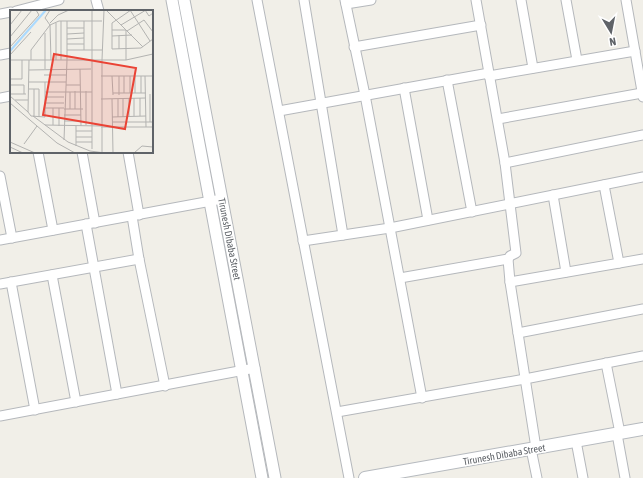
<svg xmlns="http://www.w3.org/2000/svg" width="643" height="478" viewBox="0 0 643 478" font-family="'Asap Condensed',sans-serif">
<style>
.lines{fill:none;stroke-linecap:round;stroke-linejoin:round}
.minor-casing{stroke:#b5b8bc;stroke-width:11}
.tertiary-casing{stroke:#b5b8bc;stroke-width:13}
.secondary-casing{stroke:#b6babf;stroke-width:14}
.minor{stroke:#fff;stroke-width:9}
.tertiary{stroke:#fff;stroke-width:11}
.secondary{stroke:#fff;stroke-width:12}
.labels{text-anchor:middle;stroke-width:3;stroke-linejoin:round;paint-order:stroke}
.street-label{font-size:10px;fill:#5f6368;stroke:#fff}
.inset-river{fill:none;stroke:#aadaff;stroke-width:2}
.inset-road{fill:none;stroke:#b3b3b1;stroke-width:1}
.view{fill:#ea4335;fill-opacity:0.15;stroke:#ea4335;stroke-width:2}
.inset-edge{fill:none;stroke:#5f6368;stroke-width:2}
</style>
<rect width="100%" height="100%" fill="#f1efe8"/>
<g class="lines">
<defs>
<g id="minor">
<path d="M96 0 99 11"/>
<path d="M257 0 349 478"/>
<path d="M304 0 343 235"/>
<path d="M345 0 365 95 422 398"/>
<path d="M521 0 533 68"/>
<path d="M566 0 577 60"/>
<path d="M626 0 643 97"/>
<path d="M346 4 371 0"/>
<path d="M16 11 59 0"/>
<path d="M0 14 11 12"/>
<path d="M354 47 481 25"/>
<path d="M0 55 11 53"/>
<path d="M489 76 635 51"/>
<path d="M447 80 472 212"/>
<path d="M404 88 428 220"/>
<path d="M0 98 11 96"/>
<path d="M279 111 489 73"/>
<path d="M498 119 642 93"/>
<path d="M38 152 53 230"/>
<path d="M82 152 95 223"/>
<path d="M128 152 139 215"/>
<path d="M505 163 643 135"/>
<path d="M0 176 12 238"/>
<path d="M604 185 619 263"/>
<path d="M553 195 566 272"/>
<path d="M132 216 139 259 165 386"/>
<path d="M86 224 117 394"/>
<path d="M0 240 222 199"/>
<path d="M303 241 390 228 643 177"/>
<path d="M508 259 510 282 536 448"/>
<path d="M52 275 76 402"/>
<path d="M400 278 508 259 510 256 516 253 505 163 476 0"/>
<path d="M11 282 35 410"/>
<path d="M510 282 643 259"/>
<path d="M0 284 139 259"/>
<path d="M518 333 643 309"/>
<path d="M606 363 620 433"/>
<path d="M337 412 525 379 643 356"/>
<path d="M0 416 255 368"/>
<path d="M617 434 625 478"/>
<path d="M576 441 583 478"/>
<path d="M531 449 537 478"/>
</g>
<g id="tertiary">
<path d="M172 0 262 478"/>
<path d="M184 0 275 478"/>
</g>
<path id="secondary" d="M365 478 643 429"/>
</defs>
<use href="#minor" class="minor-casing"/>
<use href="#tertiary" class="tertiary-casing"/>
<use href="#secondary" class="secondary-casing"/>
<use href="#minor" class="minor"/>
<use href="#tertiary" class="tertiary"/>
<use href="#secondary" class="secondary"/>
</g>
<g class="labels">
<g class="street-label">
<text transform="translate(230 239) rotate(79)" y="4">Tirunesh Dibaba Street</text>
<text transform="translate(504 454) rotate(-10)" y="4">Tirunesh Dibaba Street</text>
</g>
</g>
<g transform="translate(10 10)">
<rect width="143" height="143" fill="#f1efe8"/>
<path class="inset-river" d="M0 41 36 0"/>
<path class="inset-road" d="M40 0 35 8 40 15 41 50M82 0V139M96 0 133 37M120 0 140 31M121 0 102 13V39L131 38 143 29M135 0 139 6 143 3M51 11V50M57 11V50M74 11V40M40 13 48 5 59 0M46 13V50M0 15 12 0M111 15 136 0M57 18H74M102 20H116V50M117 21 134 10 143 22M35 23V59M57 24 74 23M109 25V39M102 26 122 25M0 27 22 0M57 29 74 28M57 34H74M0 37 29 5 26 0M57 40H92M0 45 21 22M0 50H92L94 0M19 50 18 102 21 106 35 107V72M21 50V40L40 15 49 11H92M70 59 71 116M19 60 81 59M34 65H56M91 66H143M102 66 103 85M109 66V85M114 66V83M120 66V83M125 66V83M131 66V83M135 66 136 117M0 69H12V50M19 72H56M0 75H14V84M56 75H70M19 79H29V107M65 81V99M35 82H82M60 82V99M103 83H136M0 84H16M140 84V112M0 86 18 102M35 87H54M119 88V107M124 88V106M130 88V106M91 89 136 88M102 89 103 143M108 89V107M113 89V107M5 90H18M0 93 47 133 65 143M35 93H54M35 98H54M49 98V116M54 99H73M54 105H71M23 106 58 132 80 141 95 143M24 107V79M102 107 136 106M54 111H71M102 112H143M35 115 91 116M43 115V98M76 115V81M66 116V136M91 117H143M66 121H82M66 127H82M54 130 57 50M0 132 25 143M66 132H82M14 134 27 116M0 137 13 143M92 142V50H116L143 44M124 143 132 136 143 137"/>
<path class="view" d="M44 44 126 58 115 119 33 105Z"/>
<rect width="143" height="143" class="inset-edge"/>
</g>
<g transform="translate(611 32) rotate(170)" stroke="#ffffff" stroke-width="3" paint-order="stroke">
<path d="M0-3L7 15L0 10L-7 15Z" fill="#5f6368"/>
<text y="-6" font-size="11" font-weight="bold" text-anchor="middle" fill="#5f6368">N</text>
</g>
</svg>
